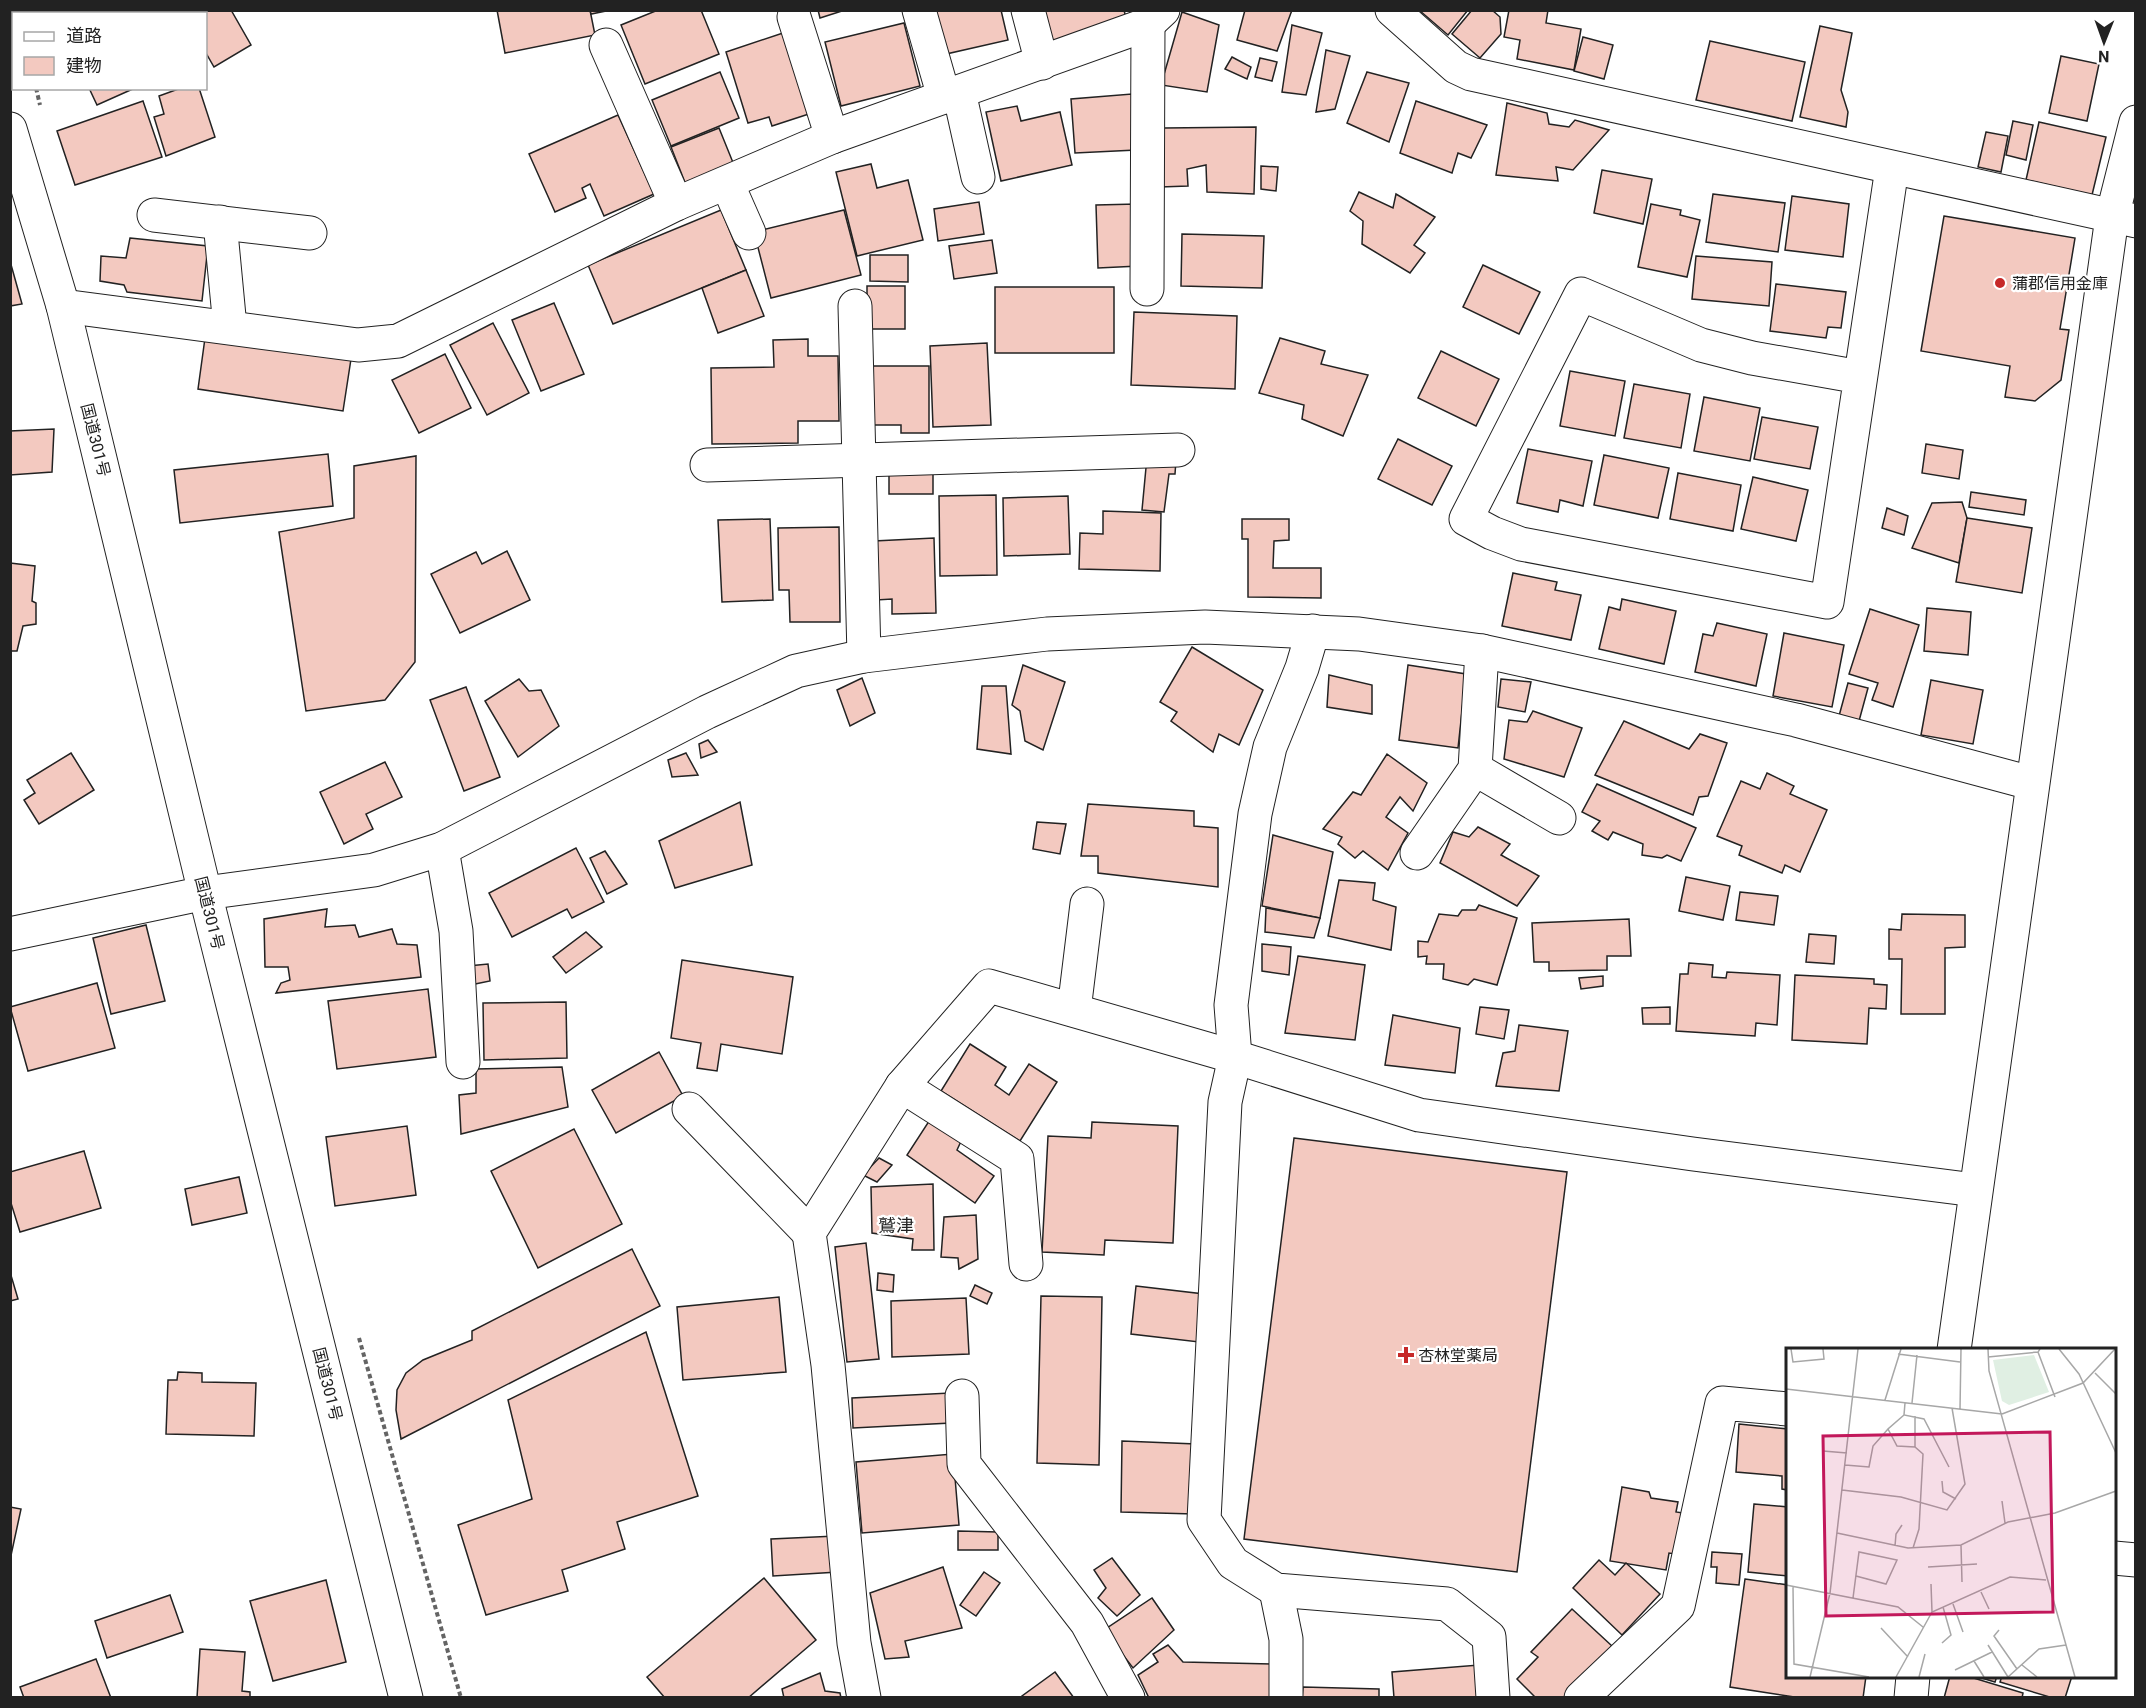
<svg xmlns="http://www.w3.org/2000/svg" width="2146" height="1708" viewBox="0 0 2146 1708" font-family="Roboto,'Noto Sans JP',sans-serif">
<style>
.building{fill:#f3c9c0;stroke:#222;stroke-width:1.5}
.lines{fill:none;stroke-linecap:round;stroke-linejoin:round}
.minor-casing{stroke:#222;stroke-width:35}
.tertiary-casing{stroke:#222;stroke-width:35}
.trunk-casing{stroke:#222;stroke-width:35}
.path{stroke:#646464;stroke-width:4;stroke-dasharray:4.5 3;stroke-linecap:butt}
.minor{stroke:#fff;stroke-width:33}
.tertiary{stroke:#fff;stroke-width:33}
.trunk{stroke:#fff;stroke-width:33}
.poi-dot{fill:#c62828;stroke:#fff;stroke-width:2}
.labels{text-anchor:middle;stroke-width:4.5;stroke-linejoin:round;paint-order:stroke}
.poi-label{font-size:16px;fill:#222;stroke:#fff;text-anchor:start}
.street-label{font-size:16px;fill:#222;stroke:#fff}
.neighbourhood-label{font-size:18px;fill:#222;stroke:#fff}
.inset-road{fill:none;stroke:#a7a7a7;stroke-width:1.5}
.view{fill:#c2185b;fill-opacity:0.15;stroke:#c2185b;stroke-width:3}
.inset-edge{fill:none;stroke:#222;stroke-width:3}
</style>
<rect width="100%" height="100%" fill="#fff"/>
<g class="building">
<path d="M180 10H231L251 45 214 67 206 53V14H181Z"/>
<path d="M497 10H590L595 35 505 53Z"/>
<path d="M590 10H611L591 14Z"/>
<path d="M658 10H701L719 54 645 84 621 25Z"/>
<path d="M818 10H845L820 18Z"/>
<path d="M935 10H1001L1008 40 946 54Z"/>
<path d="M1043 10H1124L1126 18 1053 41Z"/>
<path d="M1245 10H1292L1277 51 1237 40Z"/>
<path d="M1419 10H1468L1448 35Z"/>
<path d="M1472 10H1492L1500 17 1501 34 1480 58 1452 34Z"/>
<path d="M1509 10H1548L1546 23 1581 29 1574 70 1517 59 1520 40 1504 37Z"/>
<path d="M1182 12 1219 25 1207 92 1161 85Z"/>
<path d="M904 23 920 86 841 106 825 42Z"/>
<path d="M1292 25 1322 33 1306 95 1282 92Z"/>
<path d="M1820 26 1852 33 1841 90 1848 112 1846 127 1800 117Z"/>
<path d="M792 30 818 111 772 126 769 117 748 123 726 52Z"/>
<path d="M1583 37 1613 45 1604 79 1574 71Z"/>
<path d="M1710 41 1805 62 1792 121 1696 100Z"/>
<path d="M1326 50 1350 56 1335 109 1316 112Z"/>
<path d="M2061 56 2099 64 2087 121 2049 113Z"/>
<path d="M1232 57 1251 67 1247 79 1225 69Z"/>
<path d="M1260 58 1277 62 1272 81 1255 77Z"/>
<path d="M720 72 739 118 671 146 652 100Z"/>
<path d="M1367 72 1409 83 1389 142 1347 123Z"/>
<path d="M89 88H135L97 105Z"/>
<path d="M181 88H199L215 137 166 156 154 117 164 114 159 96Z"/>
<path d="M1132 94 1136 150 1075 153 1071 99Z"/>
<path d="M143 101 162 157 75 185 57 131Z"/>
<path d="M1416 101 1487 125 1471 158 1458 153 1452 173 1400 153Z"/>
<path d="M1507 103 1547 113 1549 124 1569 127 1575 120 1609 130 1573 170 1556 167 1558 181 1496 175Z"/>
<path d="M1017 106 1021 121 1060 112 1072 165 1001 181 986 112Z"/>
<path d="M618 115 654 194 604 216 590 184 582 188 586 198 555 212 529 154Z"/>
<path d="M2013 121 2033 125 2026 160 2006 155Z"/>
<path d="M2039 122 2106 137 2092 195 2026 180Z"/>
<path d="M1256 127 1254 194 1207 192 1206 165 1187 169 1188 186 1160 187 1164 128Z"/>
<path d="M719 128 734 165 686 185 671 147Z"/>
<path d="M1986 132 2008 136 2001 172 1978 167Z"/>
<path d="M871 164 877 188 908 180 923 240 857 256 836 172Z"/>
<path d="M1261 166 1278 167 1276 191 1261 189Z"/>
<path d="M1602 170 1652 179 1643 224 1594 213Z"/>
<path d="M1359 192 1393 208 1396 194 1435 217 1414 245 1425 253 1410 273 1362 244 1363 221 1350 211Z"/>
<path d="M1713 194 1785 203 1778 252 1706 242Z"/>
<path d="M1792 196 1849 204 1843 257 1785 250Z"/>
<path d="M979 202 984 234 938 241 934 209Z"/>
<path d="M1137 204 1139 266 1098 268 1096 205Z"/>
<path d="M1651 204 1681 210 1680 215 1700 220 1687 277 1638 267Z"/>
<path d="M721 210 746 270 613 324 588 265Z"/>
<path d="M844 210 861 275 771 298 754 232Z"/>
<path d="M1944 216 2075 238 2060 329 2069 330 2061 380 2035 401 2005 397 2010 366 1921 351Z"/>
<path d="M1182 234 1264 236 1262 288 1181 286Z"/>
<path d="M130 238 208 246 202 301 127 292 124 285 100 281 101 256 126 258Z"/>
<path d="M992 240 997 273 954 279 949 246Z"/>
<path d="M870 255H908V282L870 281Z"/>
<path d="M1696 256 1772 262 1769 306 1692 299Z"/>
<path d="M10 261 22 304 10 306Z"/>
<path d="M1483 265 1540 292 1519 334 1463 307Z"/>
<path d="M746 270 764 316 718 333 702 288Z"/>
<path d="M1776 284 1846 292 1841 328 1828 327 1826 338 1770 331Z"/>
<rect x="867" y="286" width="38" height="43"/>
<rect x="995" y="287" width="119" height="66"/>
<path d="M554 303 584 374 541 391 512 320Z"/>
<path d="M1134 312 1237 316 1235 389 1131 385Z"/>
<path d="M493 323 529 393 487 415 450 345Z"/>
<path d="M205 338 351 359 343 411 198 389Z"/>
<path d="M1280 338 1325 351 1321 364 1368 375 1343 436 1302 419 1304 405 1259 393Z"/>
<path d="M808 339V356H838L839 421H798V443L712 444 711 368 774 367 773 340Z"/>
<path d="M987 343 991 425 933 427 930 346Z"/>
<path d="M1441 351 1499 379 1476 426 1418 398Z"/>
<path d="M445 354 471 408 419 433 392 380Z"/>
<path d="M866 366H929V433H901V425H867Z"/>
<path d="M1570 371 1625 381 1615 436 1560 426Z"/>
<path d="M1634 384 1690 394 1681 448 1624 438Z"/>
<path d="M1704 397 1760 408 1750 461 1694 451Z"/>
<path d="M1762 417 1818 427 1810 469 1754 459Z"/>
<path d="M54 429 52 472 10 475V431Z"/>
<path d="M1398 439 1452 466 1432 505 1378 479Z"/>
<path d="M1926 444 1963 450 1959 479 1922 473Z"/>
<path d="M1528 449 1592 461 1583 506 1560 500 1558 512 1517 503Z"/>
<path d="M328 454 333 506 180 523 174 470Z"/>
<path d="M1604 455 1669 468 1658 518 1594 505Z"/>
<path d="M416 456 415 662 385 700 306 711 279 532 354 518V466Z"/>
<path d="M1147 457 1176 460 1175 474H1169L1164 512 1142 510Z"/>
<path d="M889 473 933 474V494H889Z"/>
<path d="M1678 473 1741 485 1733 531 1670 519Z"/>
<path d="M1753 477 1808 490 1796 541 1741 529Z"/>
<path d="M1971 492 2026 500 2024 515 1969 507Z"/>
<path d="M996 495 997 575 940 576 939 496Z"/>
<path d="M1068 496 1070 554 1004 556 1003 498Z"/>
<path d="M1962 502 1967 518 1959 563 1912 548 1932 503Z"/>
<path d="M1887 508 1908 516 1904 535 1882 528Z"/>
<path d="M1103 511 1161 513 1160 571 1079 569 1080 533 1103 534Z"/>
<path d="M1967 518 2032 528 2022 593 1956 582Z"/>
<path d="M770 519 773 600 722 602 718 520Z"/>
<path d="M1242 519H1289V540L1274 541 1273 568H1321V598L1248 597V539H1242Z"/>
<path d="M839 527 840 622H790L789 590H779L778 528Z"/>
<path d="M934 538 936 613 892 614V599L876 600 874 541Z"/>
<path d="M507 551 530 600 460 633 431 574 476 552 482 564Z"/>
<path d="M10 563 35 566 32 601 36 603V624L23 626 17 651H10Z"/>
<path d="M1513 573 1557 582 1555 590 1581 595 1571 640 1502 626Z"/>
<path d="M1622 599 1676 611 1664 664 1599 649 1609 607 1620 610Z"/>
<path d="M1927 608 1971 612 1968 655 1924 651Z"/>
<path d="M1870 609 1919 625 1893 707 1872 700 1878 683 1849 674Z"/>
<path d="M1717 623 1767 634 1756 686 1695 672 1703 634 1713 636Z"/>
<path d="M1784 633 1844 645 1832 707 1773 696Z"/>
<path d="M1192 647 1263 690 1239 745 1219 734 1213 752 1171 721 1177 712 1160 702Z"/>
<path d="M1023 665 1065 682 1043 750 1025 741 1020 711 1012 705Z"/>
<path d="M1408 665 1466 674 1458 748 1399 740Z"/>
<path d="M1329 675 1372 685V714L1327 707Z"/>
<path d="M862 678 875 713 850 726 837 690Z"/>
<path d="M519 679 529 691 541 690 559 726 518 757 485 701Z"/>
<path d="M1501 679 1531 682 1525 712 1498 707Z"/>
<path d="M1931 680 1983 690 1973 744 1921 735Z"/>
<path d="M1848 683 1868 688 1859 721 1839 716Z"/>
<path d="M982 686H1006L1011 754 977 749Z"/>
<path d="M466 687 500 777 464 791 430 700Z"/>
<path d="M1533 711 1582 728 1564 777 1504 759 1509 720 1527 722Z"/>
<path d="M1624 721 1689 749 1700 734 1727 743 1708 796 1699 797 1693 815 1595 775Z"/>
<path d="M708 740 717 752 701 758 699 744Z"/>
<path d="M71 753 94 790 39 824 24 800 35 793 27 780Z"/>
<path d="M686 753 698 775 672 777 668 760Z"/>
<path d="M1387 754 1427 783 1413 811 1400 797 1386 817 1408 833 1388 870 1363 851 1355 858 1338 844 1342 837 1323 829 1353 792 1361 795Z"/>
<path d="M385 762 402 797 366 814 373 829 344 844 320 792Z"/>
<path d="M1767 773 1794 786 1790 794 1827 810 1800 872 1785 865 1782 873 1739 855 1742 846 1717 836 1741 781 1760 789Z"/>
<path d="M1597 784 1696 828 1681 861 1667 855 1662 858 1642 855 1643 844 1613 832 1608 840 1592 831 1600 821 1582 812Z"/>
<path d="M740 802 752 865 675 888 659 841Z"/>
<path d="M1088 804 1194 811V826L1218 828V887L1098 873V856H1081Z"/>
<path d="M1037 822 1066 824 1060 854 1033 849Z"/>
<path d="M1478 827 1510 844 1501 855 1539 876 1517 906 1440 863 1453 832 1469 837Z"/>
<path d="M1273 835 1333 852 1320 918 1262 906Z"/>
<path d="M576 848 604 902 572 918 567 909 512 937 489 893Z"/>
<path d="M605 851 627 884 607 894 590 858Z"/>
<path d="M1686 877 1730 886 1723 920 1679 911Z"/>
<path d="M1339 880 1375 883 1373 900 1396 907 1391 950 1328 936Z"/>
<path d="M1740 892 1778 896 1774 925 1736 920Z"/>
<path d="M1479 905 1517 918 1497 985 1474 979 1468 985 1443 979 1444 964H1426L1427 956 1418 957V941L1428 942 1439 914 1458 916 1462 910H1476Z"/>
<path d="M1266 908 1320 918 1314 938 1265 932Z"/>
<path d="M327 909 325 927 355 925 359 937 392 929 397 944 417 945 421 977 276 993 281 983 290 980 288 967H265L264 919Z"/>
<path d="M1902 914 1965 915V947L1945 948V1014H1901L1902 959H1889V929L1901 930Z"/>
<path d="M1629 919 1631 956H1607V970L1549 971V962H1534L1532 923Z"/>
<path d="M146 925 165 1001 111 1014 93 938Z"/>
<path d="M586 932 602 947 566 973 553 957Z"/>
<path d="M1809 934 1836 936 1834 964 1806 962Z"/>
<path d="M1262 944 1291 947 1289 975 1262 971Z"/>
<path d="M1298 956 1365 965 1355 1040 1285 1033Z"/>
<path d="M682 960 793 977 782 1054 721 1044 717 1071 697 1068 701 1043 671 1038Z"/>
<path d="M1689 963 1713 965 1712 977 1726 978 1727 972 1780 975 1777 1025 1756 1023 1755 1036 1676 1031 1680 974H1688Z"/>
<path d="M488 964 490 981 470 985 468 966Z"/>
<path d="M1795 975 1874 979V984L1887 985 1886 1009 1869 1008 1867 1044 1792 1040Z"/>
<path d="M1603 976V986L1581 989 1579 978Z"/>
<path d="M97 983 115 1048 28 1071 10 1007Z"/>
<path d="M428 989 436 1057 337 1069 328 1001Z"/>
<path d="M566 1002 567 1058 484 1060 483 1003Z"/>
<path d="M1480 1007 1509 1010 1504 1039 1476 1034Z"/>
<path d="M1670 1007V1024H1643L1642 1008Z"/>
<path d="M1393 1015 1460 1028 1455 1073 1385 1065Z"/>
<path d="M1519 1025 1568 1031 1559 1091 1496 1086 1503 1053 1515 1051Z"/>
<path d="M970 1044 1006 1067 995 1085 1009 1095 1029 1064 1057 1082 1020 1141 941 1091Z"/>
<path d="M659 1052 683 1096 616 1133 592 1090Z"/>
<path d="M562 1067 568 1107 461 1134 459 1095 476 1093V1069Z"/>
<path d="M933 1115 963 1137 957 1150 994 1176 975 1203 907 1155Z"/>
<path d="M1092 1122 1178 1126 1173 1243 1105 1240 1104 1255 1042 1252 1048 1136 1091 1138Z"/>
<path d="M407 1126 416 1195 335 1206 326 1137Z"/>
<path d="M574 1129 622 1224 538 1268 491 1171Z"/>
<path d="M1294 1138 1567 1172 1517 1572 1244 1539Z"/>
<path d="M84 1151 101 1208 20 1232 10 1200V1172Z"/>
<path d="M879 1158 892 1165 877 1182 863 1175Z"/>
<path d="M239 1177 247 1213 192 1225 185 1189Z"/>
<path d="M933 1184 934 1250H912L913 1239 872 1233 871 1187Z"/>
<path d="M976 1215 978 1259 959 1269 958 1258 941 1257 944 1217Z"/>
<path d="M866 1243 879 1359 847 1362 835 1247Z"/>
<path d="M632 1249 660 1306 401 1439 396 1410 397 1390 406 1373 423 1360 472 1340V1331Z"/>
<path d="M10 1272 18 1299 10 1301Z"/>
<path d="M878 1273 894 1275 893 1292 877 1290Z"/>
<path d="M975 1285 992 1293 987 1304 970 1296Z"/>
<path d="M1136 1286 1204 1294 1199 1342 1131 1334Z"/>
<path d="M1041 1296 1102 1297 1099 1465 1037 1463Z"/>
<path d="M779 1297 786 1372 683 1380 677 1307Z"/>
<path d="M966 1298 969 1354 892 1357 891 1301Z"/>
<path d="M646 1332 698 1496 617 1522 625 1549 562 1570 568 1591 486 1615 458 1525 532 1499 508 1400Z"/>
<path d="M178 1372 202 1373V1382L256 1383 254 1436 166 1434 168 1380H177Z"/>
<path d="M950 1393 951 1423 853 1428 852 1398Z"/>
<path d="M1739 1424 1788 1429V1490L1782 1489V1476L1736 1472Z"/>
<path d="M1122 1441 1196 1444 1194 1514 1121 1512Z"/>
<path d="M953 1454 959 1525 862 1533 856 1462Z"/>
<path d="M1622 1487 1649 1492 1651 1498 1678 1502 1676 1512 1689 1514 1682 1555 1669 1553 1666 1570 1610 1561Z"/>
<path d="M1754 1504 1788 1507V1576L1748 1572Z"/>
<path d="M10 1507 21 1509 10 1560Z"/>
<path d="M958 1531 998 1532V1550H958Z"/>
<path d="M836 1536 838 1572 773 1576 771 1539Z"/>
<path d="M1712 1552 1742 1554 1739 1585 1716 1583 1717 1567H1711Z"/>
<path d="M1112 1558 1140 1595 1117 1616 1098 1598 1106 1588 1094 1570Z"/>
<path d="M1599 1560 1615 1575 1626 1563 1660 1594 1622 1635 1573 1588Z"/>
<path d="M943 1567 962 1628 905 1641 909 1657 885 1659 870 1593Z"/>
<path d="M984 1572 1000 1583 976 1616 960 1605Z"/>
<path d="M764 1578 816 1640 748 1698H665L647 1677Z"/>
<path d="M1745 1579 1788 1585V1676H1866L1863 1698H1801L1730 1687Z"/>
<path d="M326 1580 346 1662 273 1681 250 1601Z"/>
<path d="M170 1595 183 1632 107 1658 95 1621Z"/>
<path d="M1152 1598 1174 1630 1133 1668 1104 1630Z"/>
<path d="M1572 1609 1612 1646 1563 1698H1536L1517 1679 1538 1657 1531 1652Z"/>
<path d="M1168 1645 1183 1662 1276 1664 1275 1698H1149L1138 1675 1158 1662 1153 1654Z"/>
<path d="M200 1649 245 1652 242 1691 250 1692V1698H197Z"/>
<path d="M96 1659 111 1698H24L20 1687Z"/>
<path d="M1479 1665 1481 1698H1394L1392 1672Z"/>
<path d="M1055 1672 1074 1698H1023L1022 1696Z"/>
<path d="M820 1673 825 1691 840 1693 841 1698H784L782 1689Z"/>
<path d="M1950 1676H1967L2023 1693 2022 1698H1944Z"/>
<path d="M1975 1676H1997L1995 1682Z"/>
<path d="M2002 1676H2072L2065 1698H2053L2000 1682Z"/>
<path d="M1303 1687 1379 1689V1698H1302Z"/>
</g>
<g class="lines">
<defs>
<g id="minor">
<path d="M919 10 944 97"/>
<path d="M1028 10 1042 63"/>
<path d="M1392 10 1456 67 1471 74 2136 221"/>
<path d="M794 17 832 137"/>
<path d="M606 45 676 204"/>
<path d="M959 92 978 177"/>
<path d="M727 183 749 233"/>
<path d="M154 215 310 233"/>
<path d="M220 222 230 327"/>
<path d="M1147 289 1148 24"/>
<path d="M63 306 358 345 398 341 676 204 832 137 1148 24 1163 10"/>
<path d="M855 306 864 656"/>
<path d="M1860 377 1752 358 1701 345 1581 294 1466 519 1492 533 1521 544 1827 602 1892 168"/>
<path d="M707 465 1178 450"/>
<path d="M1313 631 1302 668 1270 747 1255 814 1231 1005 1235 1057 1225 1102 1204 1520 1233 1563 1276 1590 1447 1604 1489 1637 1493 1698"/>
<path d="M1475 769 1559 818"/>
<path d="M442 849 456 931 463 1062"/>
<path d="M1417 853 1475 769 1482 651"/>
<path d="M10 934 205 893 374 870 442 849 707 712 796 671 864 656 1047 634 1205 627 1359 634 1482 651 1796 720 2031 783"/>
<path d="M1074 1010 1087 904"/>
<path d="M902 1086 1017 1159 1026 1264"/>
<path d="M689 1109 809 1233"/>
<path d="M962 1396 964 1464 1087 1623 1128 1698"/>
<path d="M2114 1558 2136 1560"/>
<path d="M1276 1590 1286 1639V1698"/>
<path d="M864 1698 854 1643 828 1365 809 1233 902 1086 989 986 1235 1057 1419 1115 1693 1154 1975 1190"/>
<path d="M1581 1698 1678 1606 1722 1403 1788 1409"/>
</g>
<g id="tertiary">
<path d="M1954 1350 2112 217 2136 122"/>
<path d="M1911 1698 1913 1676"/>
</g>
<path id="trunk" d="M10 129 63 306 205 893 406 1698"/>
</defs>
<use href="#minor" class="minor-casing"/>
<use href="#tertiary" class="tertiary-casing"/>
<use href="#trunk" class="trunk-casing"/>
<g class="path">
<path d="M15 10V14"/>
<path d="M36 88 40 105"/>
<path d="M359 1338 461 1698"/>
</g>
<use href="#minor" class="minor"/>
<use href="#tertiary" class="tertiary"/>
<use href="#trunk" class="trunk"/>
</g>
<g class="poi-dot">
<circle cx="2000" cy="283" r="6"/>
<path d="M1403 1346h6v6h6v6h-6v6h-6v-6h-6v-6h6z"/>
</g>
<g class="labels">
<g class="poi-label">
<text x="2012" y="289">蒲郡信用金庫</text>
<text x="1418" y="1361">杏林堂薬局</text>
</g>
<g class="street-label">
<text transform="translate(96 440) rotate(76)" y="6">国道301号</text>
<text transform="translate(210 913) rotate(76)" y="6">国道301号</text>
<text transform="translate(328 1384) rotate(76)" y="6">国道301号</text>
</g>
<g class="neighbourhood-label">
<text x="896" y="1232">鷲津</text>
</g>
</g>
<g transform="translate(1786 1348)">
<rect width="330" height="330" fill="#fff"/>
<path d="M248 7 263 44 223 57 216 53 207 12Z" fill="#e0efe3"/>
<path class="inset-road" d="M5 1 7 14 38 11 37 1M202 1 203 23 289 329M254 1 252 4 269 49M273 1 293 26 330 105M112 6 174 14M202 9 252 4M309 25 330 46M0 41 216 66M99 52 115 1M119 55 118 67 138 71 163 119M126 55 131 7M174 61 175 1M216 66 297 35 329 1M118 67 102 81 111 98 129 99 137 106 133 181 127 200M129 68V99M37 103 61 105M59 117 83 119 87 98 102 81M156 133 157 144 170 151M56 142 115 149 161 162 179 136 166 60M216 153 219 175M51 185 122 200 175 197 222 174 269 165 330 143M175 197 176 234M109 198 110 186 116 177M142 219 191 216M145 236 146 264M0 237 112 259 137 279M7 239 8 316 83 329M195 244 203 261M67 250 73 204 111 212 100 236 70 228M167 256 177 284M95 280 122 309M213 282 208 288 231 321M156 295 165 287 157 259M202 297 222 329M188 313 198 329M236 317 251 329M169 322 206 304M24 329 44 245 72 1M110 329 146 264 224 229 260 232M133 329 139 306M222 329 253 301 280 297"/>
<path class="view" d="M264 84 267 264 40 268 37 88Z"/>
<rect width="330" height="330" class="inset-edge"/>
</g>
<rect width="2146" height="1708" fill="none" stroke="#222222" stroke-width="24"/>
<rect x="12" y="12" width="195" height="78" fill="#ffffff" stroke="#a7a7a7" stroke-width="1.5"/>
<rect x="24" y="32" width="30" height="9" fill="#ffffff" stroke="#a7a7a7" stroke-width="1.5"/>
<text x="66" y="42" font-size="18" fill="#222222">道路</text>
<rect x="24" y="57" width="30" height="18" fill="#f3c9c0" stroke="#a7a7a7" stroke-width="1.5"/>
<text x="66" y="72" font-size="18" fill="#222222">建物</text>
<g transform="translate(2104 42) rotate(181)" stroke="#ffffff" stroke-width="4.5" paint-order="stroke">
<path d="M0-4.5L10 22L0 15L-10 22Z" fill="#222222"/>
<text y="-9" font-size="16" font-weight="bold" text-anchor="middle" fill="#222222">N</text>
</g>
</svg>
